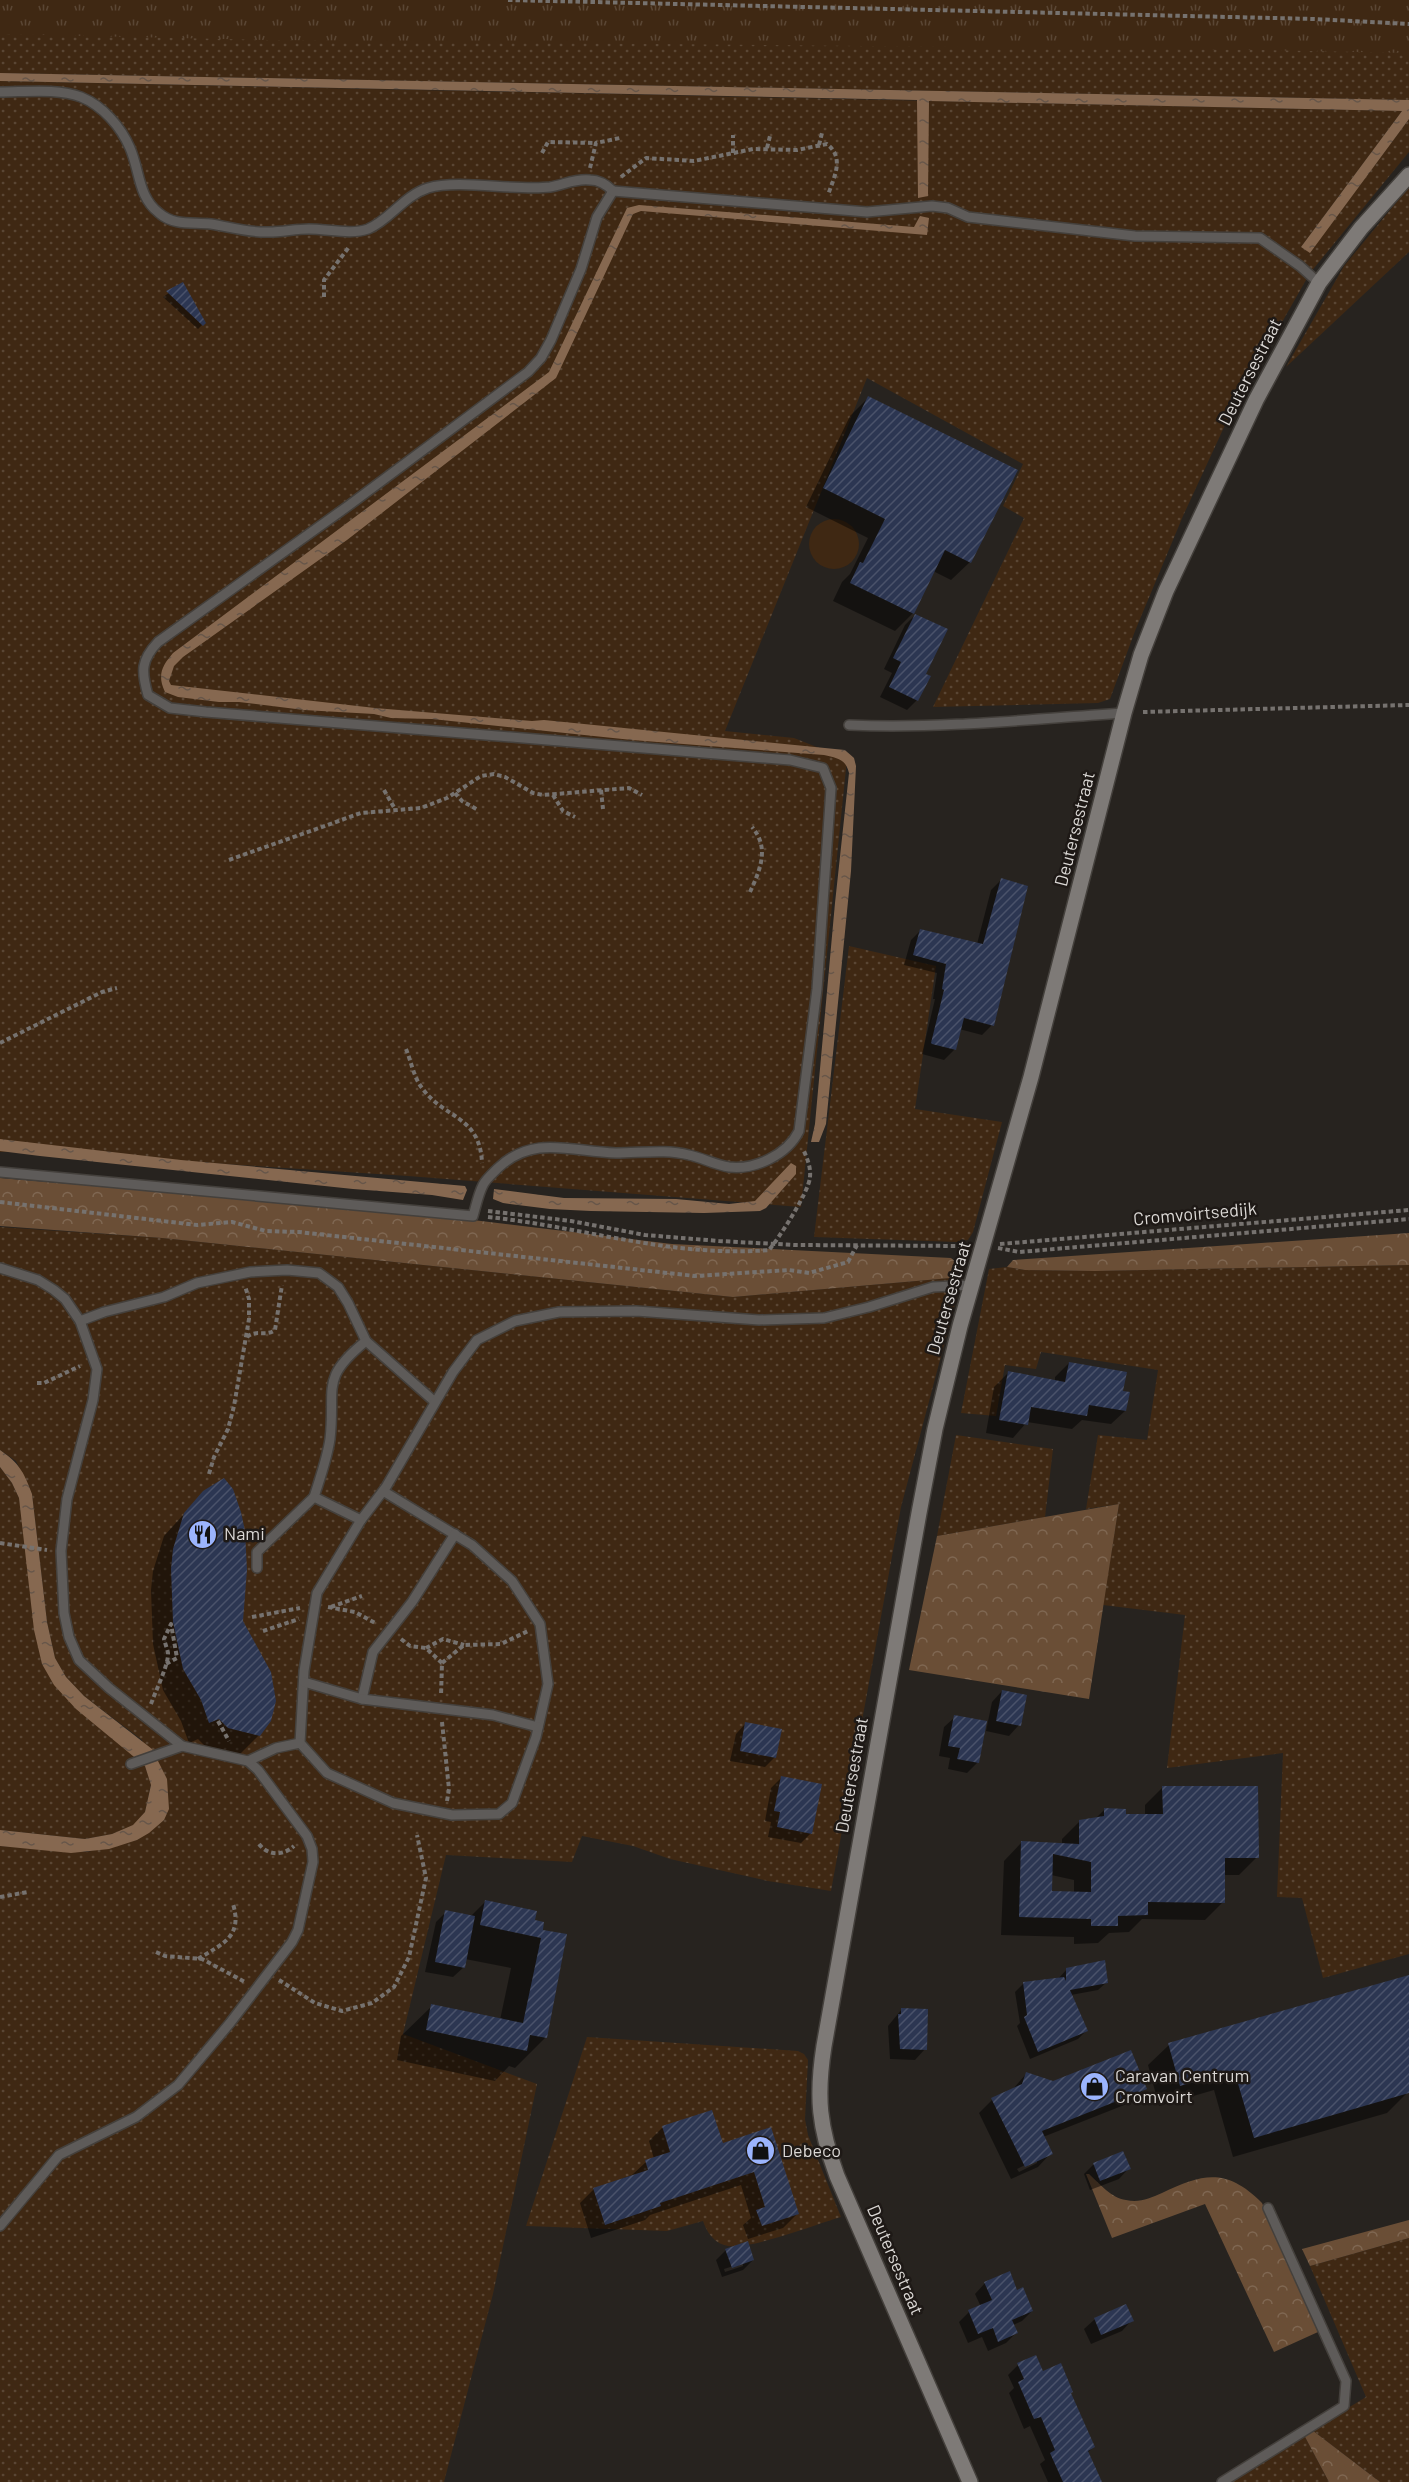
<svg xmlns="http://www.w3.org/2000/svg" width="1409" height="2482" viewBox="0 0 1409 2482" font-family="Barlow,sans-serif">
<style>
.grass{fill:url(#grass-dots)}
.forest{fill:url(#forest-crowns)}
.park{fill:url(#park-tufts)}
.pitch{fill:#3f2813}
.water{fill:url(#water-ripples)}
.shadow{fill:#0007;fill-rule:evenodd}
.building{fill:url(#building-hatch);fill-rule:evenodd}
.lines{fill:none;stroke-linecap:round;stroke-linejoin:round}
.lane-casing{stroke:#44403c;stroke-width:12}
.secondary-casing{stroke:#44403c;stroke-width:18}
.path{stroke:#76726f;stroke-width:4;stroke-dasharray:4.5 3;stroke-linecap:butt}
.lane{stroke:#5e5b59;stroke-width:9}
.secondary{stroke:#7e7a77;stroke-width:15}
.labels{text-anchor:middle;stroke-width:5;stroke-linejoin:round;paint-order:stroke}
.street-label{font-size:18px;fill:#dbd8d5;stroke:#1e1916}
.poi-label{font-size:18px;fill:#dbd8d5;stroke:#1e1916;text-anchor:start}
</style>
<defs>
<pattern id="grass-dots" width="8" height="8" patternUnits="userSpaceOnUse" patternTransform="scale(1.5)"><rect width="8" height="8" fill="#3f2813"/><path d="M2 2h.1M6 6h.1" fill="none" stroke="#5a4634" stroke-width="1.8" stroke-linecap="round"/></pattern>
<pattern id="forest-crowns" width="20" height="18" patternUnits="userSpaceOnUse" patternTransform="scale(1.5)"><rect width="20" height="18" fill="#6a4e36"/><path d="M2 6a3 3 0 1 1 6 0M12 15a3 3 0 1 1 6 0" fill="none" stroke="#7f6752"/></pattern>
<pattern id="park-tufts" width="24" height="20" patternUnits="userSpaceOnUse" patternTransform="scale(1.5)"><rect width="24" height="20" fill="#3f2813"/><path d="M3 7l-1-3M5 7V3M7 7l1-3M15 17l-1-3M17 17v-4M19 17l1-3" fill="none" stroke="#5a4634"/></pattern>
<pattern id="water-ripples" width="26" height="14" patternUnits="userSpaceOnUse" patternTransform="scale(1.5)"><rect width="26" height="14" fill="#866850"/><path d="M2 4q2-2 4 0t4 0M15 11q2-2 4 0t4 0" fill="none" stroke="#675649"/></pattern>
<pattern id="building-hatch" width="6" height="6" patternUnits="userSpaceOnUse" patternTransform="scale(1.5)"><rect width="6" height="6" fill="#2c3652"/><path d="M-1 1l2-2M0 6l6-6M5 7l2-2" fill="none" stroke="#4a526a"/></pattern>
</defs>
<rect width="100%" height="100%" fill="#27231f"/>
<g class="grass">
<path d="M0 0 1409 30V100L0 73Z"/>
<path d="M0 81 1402 111 1301 247 1310 252 1409 119V152L1310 273 1232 410 1183 516 1135 631 1110 699 1098 703 933 707 1024 518 1003 506 1023 464 867 378 725 731 794 738 847 759 801 1207 408 1176 25 1151 0 1152Z"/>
<path d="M1409 187V252L1286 367 1344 266Z"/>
<path d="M849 946 936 966 915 1109 1002 1122 973 1232 968 1240 957 1242 814 1237Z"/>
<path d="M0 1227 162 1238 733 1297 962 1277 901 1507 831 1891 768 1881 670 1859 633 1846 582 1836 572 1862 446 1855 403 2034 537 2084 493 2294 444 2482H0V1846L87 1852 137 1840 164 1820 142 1740 84 1696 66 1677 55 1658 47 1622 32 1494 16 1461 0 1450Z"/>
<path d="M1409 1265V1954L1323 1978 1302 1898 1277 1897 1283 1753 1167 1768 1185 1615 1103 1605 1119 1504 1086 1509 1098 1435 1147 1440 1158 1370 1041 1352 1036 1369 1005 1365 996 1416 961 1413 989 1269 1007 1267 1025 1270 1095 1271Z"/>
<path d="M956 1435 1053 1449 1045 1517 937 1536Z"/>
<path d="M0 1467 12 1483 19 1498 42 1664 112 1737 145 1766 151 1784 145 1812 134 1825 112 1834 85 1839 0 1830Z"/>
<path d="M587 2037 798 2051 804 2054 808 2060 805 2119 808 2135 841 2217C817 2224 749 2250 728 2246 715 2244 707 2233 703 2221L667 2231 526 2226Z"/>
<path d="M1409 2238V2482H1380L1312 2430 1366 2397 1310 2266Z"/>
<path d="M1304 2435 1329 2482H1230Z"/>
</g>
<g class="forest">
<path d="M0 1178 415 1213 672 1244 951 1258 962 1267V1277L733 1297 162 1238 0 1226Z"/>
<path d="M1409 1233V1265L1095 1271 1025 1270 1007 1267 1013 1260Z"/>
<path d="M1119 1504 1089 1699 909 1670 937 1536Z"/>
<path d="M1086 2174H1089C1100 2184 1111 2198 1126 2200 1140 2203 1150 2198 1162 2193 1204 2173 1227 2168 1262 2203L1318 2332 1274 2352 1205 2204 1112 2238Z"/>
<path d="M1409 2220V2238L1310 2266 1302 2249Z"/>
<path d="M1312 2430 1380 2482H1329L1304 2435Z"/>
</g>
<path class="park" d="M0 0H1409V53L1263 50 269 40 0 34Z"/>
<circle class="pitch" cx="834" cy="544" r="25"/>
<g class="water">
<path d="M0 73 1409 100V119L1310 253 1301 247 1402 111 929 101 928 196 918 198 917 100 0 81Z"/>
<path d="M639 205 914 227 920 216 929 218 927 235 641 211 633 214 556 378 347 540 183 657 174 666 169 681 171 685 375 708 532 721 544 720 845 750 854 758 856 766 851 871 826 1124 819 1142H811L815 1124 835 903 849 773C846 759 837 758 824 755L632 740 432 719 391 718 374 714 304 710 239 702H219L178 697 165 692C157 675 162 666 173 653L549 372 627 208Z"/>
<path d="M0 1139 181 1160 465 1186 467 1190 463 1200 432 1195 353 1189 40 1156 0 1151Z"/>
<path d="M791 1163 796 1166V1174L766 1208 760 1211 704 1213 591 1211 550 1209 503 1203 493 1199 494 1189 564 1198 676 1199 729 1204 755 1201Z"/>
<path d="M0 1450C19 1463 24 1472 32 1494L47 1622 55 1658 66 1677 84 1696 152 1749 167 1779 169 1809 164 1820 149 1833 137 1840 109 1849 71 1853 0 1846V1830L85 1839 112 1834 133 1825 145 1812 151 1785 145 1766 76 1709 54 1685 42 1664 34 1630 19 1498 12 1483 0 1467Z"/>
</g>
<g class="shadow">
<path d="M182 284 204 323 198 329 163 297Z"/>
<path d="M868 398 970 562 951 580 933 571 913 613 895 631 833 601 842 582 850 574 868 538 806 507 850 416Z"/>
<path d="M915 615 924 674 917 700 907 710 880 697 892 673 884 669 905 625Z"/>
<path d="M1001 880 992 1025 982 1035 959 1029 954 1050 944 1060 922 1054 935 999H933L937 973 904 965 911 940 921 930 977 944 991 890Z"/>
<path d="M1069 1363 1121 1392 1125 1411 1111 1424 1082 1420 1072 1429 1027 1422 1013 1438 986 1433 994 1387 1008 1373 1055 1381V1377Z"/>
<path d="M204 1492 242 1622 259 1735 238 1756 207 1748 198 1739 189 1743 181 1721 163 1690 153 1644 151 1590 153 1571 164 1536Z"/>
<path d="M1002 1691 1019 1725 1009 1736 986 1731 992 1702Z"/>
<path d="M955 1717 977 1763 967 1773 948 1769 950 1758 939 1756 944 1727Z"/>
<path d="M746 1723 775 1757 765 1767 730 1761 736 1734Z"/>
<path d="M781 1778 811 1833 801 1843 768 1837 771 1822 765 1821 771 1788Z"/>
<path d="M1163 1787 1257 1857 1239 1875H1224L1223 1902 1205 1920 1142 1919 1129 1932 1109 1933 1098 1943 1074 1944V1937L1001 1935 1004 1861 1021 1843 1062 1845V1839L1080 1821 1095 1819 1105 1809 1125 1815H1145V1805ZM1051 1875 1074 1880V1893H1050Z"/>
<path d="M486 1901 543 1923 546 2037 515 2068 509 2066 495 2081 397 2060 401 2036 432 2006 500 2020 511 1968 465 1959 464 1967 453 1977 425 1972 436 1922 446 1912 470 1917Z"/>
<path d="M1067 1969 1107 1982 1098 1990 1071 1995 1086 2031 1078 2039 1030 2059 1017 2026 1020 2023 1015 1992 1023 1984 1058 1979Z"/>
<path d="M1409 1976V2086L1408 2092 1387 2113 1233 2157 1214 2090 1159 2106 1148 2065 1169 2045Z"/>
<path d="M902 2009 925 2049 915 2060 890 2059 888 2026Z"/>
<path d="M1026 2074 1053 2083 1145 2088 1132 2102 1043 2137 1051 2153 1038 2167 1011 2179 979 2113 992 2100 1012 2090ZM1037 2159V2163L1019 2172 1017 2169Z"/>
<path d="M663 2127 722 2145 770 2129 797 2214 783 2228 748 2239 743 2225 751 2218 741 2185 650 2215 645 2220 591 2238 580 2203 594 2189 632 2175 646 2162 654 2159 649 2141Z"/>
<path d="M1094 2164 1129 2168 1119 2179 1090 2190 1084 2174Z"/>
<path d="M726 2250 753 2260 743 2270 722 2277 716 2260ZM743 2263V2266L725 2272 724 2269Z"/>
<path d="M985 2283 1032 2311 1022 2321 1013 2325 1016 2333 1006 2343 988 2351 982 2337 968 2343 959 2322 969 2312 981 2307 975 2294Z"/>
<path d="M1095 2319 1132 2320 1122 2331 1091 2344 1084 2329Z"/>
<path d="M1018 2365 1043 2373 1069 2393 1094 2447 1087 2453 1095 2482H1048L1040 2464 1045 2460 1030 2426 1024 2429 1009 2393 1014 2388 1008 2375Z"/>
</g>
<g class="building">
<path d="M183 282 206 323 203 326 166 291Z"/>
<path d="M868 396 1018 470 971 563 945 550 914 614 850 583 860 562 863 563 885 519 823 488Z"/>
<path d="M915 614 948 629 926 674 931 676 918 701 889 687 901 662 893 658Z"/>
<path d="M1001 878 1028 886 994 1026 964 1018 956 1050 932 1044 931 1043 944 990 942 989 946 964 913 955 920 929 983 944Z"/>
<path d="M1069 1362 1127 1372 1123 1391 1130 1392 1126 1411 1089 1405 1087 1416 1031 1407 1028 1425 999 1420 1008 1371 1065 1382Z"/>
<path d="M224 1478 233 1489 241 1512 245 1531 247 1570 243 1621 271 1672 276 1701 271 1721 260 1736 228 1728 219 1719 209 1723 201 1700 183 1669 173 1622 171 1569 173 1549 184 1513 203 1491Z"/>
<path d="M1002 1690 1027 1695 1021 1726 996 1721Z"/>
<path d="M954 1715 987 1721 979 1763 957 1759 960 1748 948 1746Z"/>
<path d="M745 1722 782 1729 776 1758 740 1751Z"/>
<path d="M781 1776 822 1784 812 1834 777 1827 780 1812 774 1811Z"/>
<path d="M1162 1786H1258L1259 1858H1225V1903L1148 1902V1915L1118 1916V1926H1091V1919L1019 1917 1021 1841 1079 1844V1820L1104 1816V1808L1126 1809V1814H1163ZM1053 1854 1091 1862V1892L1052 1891Z"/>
<path d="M485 1900 537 1911 535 1920 544 1922 543 1930 567 1934 547 2038 530 2035 527 2051 426 2030 431 2004 523 2023 541 1938 480 1925Z"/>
<path d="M445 1910 475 1916 465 1968 435 1962Z"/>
<path d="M1105 1960 1108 1983 1070 1990 1088 2031 1038 2052 1024 2017 1027 2015 1023 1982 1064 1977 1066 1981V1968Z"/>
<path d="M1409 1975V2093L1254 2138 1234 2070 1180 2086 1168 2043Z"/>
<path d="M901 2008 928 2009 927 2050 900 2049 898 2014H901Z"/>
<path d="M1131 2050 1147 2089 1042 2131 1053 2154 1025 2167 991 2098 1022 2084 1026 2072 1053 2081Z"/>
<path d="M712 2110 723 2143 771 2127 799 2214 762 2226 756 2210 765 2207 754 2172 660 2203 661 2206 605 2225 593 2188 648 2170 645 2160 670 2152 662 2126Z"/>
<path d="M1123 2151 1131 2169 1100 2181 1093 2163Z"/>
<path d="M748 2241 754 2260 732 2268 725 2249Z"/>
<path d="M1010 2271 1017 2290 1023 2287 1033 2311 1012 2320 1018 2333 998 2342 993 2328 978 2334 968 2310 992 2300 984 2282Z"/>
<path d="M1126 2304 1134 2321 1101 2335 1094 2318Z"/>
<path d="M1036 2355 1043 2371 1061 2363 1073 2392 1071 2393 1095 2447 1088 2451 1102 2482H1063L1050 2453 1055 2450 1041 2417 1034 2419 1018 2382 1024 2379 1017 2363Z"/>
</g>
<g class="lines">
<defs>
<g id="lane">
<path d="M0 92C25 92 58 88 81 97 103 106 121 127 130 148 140 171 138 197 159 213 174 226 192 222 211 224 230 227 249 233 269 232 282 232 296 229 309 229 327 229 352 235 368 229 390 220 403 196 428 188 459 179 514 191 550 187 563 185 576 178 590 180 599 180 607 185 613 191L597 217 581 269 551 340 541 358 528 372 348 506 158 642C141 660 141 671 148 695L170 708 206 712 790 760 823 768 831 788 817 989 799 1131C787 1155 755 1170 729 1167 715 1165 703 1158 689 1155 665 1149 641 1153 616 1153 572 1152 534 1134 498 1168 493 1173 486 1179 483 1185 478 1195 476 1206 473 1216L0 1172"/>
<path d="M613 191 867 212 932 206 948 208 968 217 1135 236 1260 238 1300 266 1319 283"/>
<path d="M849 725C941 729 1033 719 1124 713"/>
<path d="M0 1268 38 1280 54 1290 65 1299 80 1321 97 1369 93 1400 67 1499 61 1551 64 1613 69 1637 79 1660 109 1688 182 1746 248 1761 258 1770 307 1836 312 1849 313 1862 298 1930 292 1942 230 2023 178 2085 136 2117 59 2155 0 2226"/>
<path d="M80 1321 104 1312 164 1297 197 1283 250 1272 287 1270 319 1273 338 1287 348 1303 366 1341 435 1402"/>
<path d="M383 1491 472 1545 512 1581 540 1624 548 1684 536 1737 512 1803 499 1814 452 1815 393 1803 327 1773 300 1743 304 1671 317 1593 361 1520 386 1487 453 1372 477 1340 515 1321 559 1312 636 1311 759 1320 824 1318 869 1307 933 1287 972 1285"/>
<path d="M361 1520 314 1497C320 1478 327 1459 330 1439 336 1387 319 1379 366 1341"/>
<path d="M257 1568V1552L314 1497"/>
<path d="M304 1682 362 1699 373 1652 412 1602 455 1534"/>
<path d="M362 1699 493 1715 538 1727"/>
<path d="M248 1761 276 1748 300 1743"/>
<path d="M131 1764 182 1746"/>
<path d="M1222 2482 1344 2406 1346 2381 1268 2208"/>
</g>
<path id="secondary" d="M970 2482 837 2176C819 2127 816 2097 824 2046L919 1513 935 1429 960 1326 1031 1077 1124 713 1141 655 1166 591 1256 400 1319 283 1361 228 1409 175"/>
</defs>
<use href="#lane" class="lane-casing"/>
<use href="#secondary" class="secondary-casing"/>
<g class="path">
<path d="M508 0 1315 19 1409 24"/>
<path d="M819 145 822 133"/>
<path d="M767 148 770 136"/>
<path d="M542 153 548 142 596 143"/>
<path d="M733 153V135"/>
<path d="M590 168 596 143 620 138"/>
<path d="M621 177 646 158 694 161 753 149 797 150 827 144C845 158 834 177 828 195"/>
<path d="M324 297V280L349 247"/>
<path d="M1143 712 1409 705"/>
<path d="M384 790 395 809"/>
<path d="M601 790 603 809"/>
<path d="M455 793 462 801 478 810"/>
<path d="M553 795 563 811 575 817"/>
<path d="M229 860 361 813 421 808 447 798 481 776 494 774 505 777 533 793 543 795 629 788 642 795"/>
<path d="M750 892C760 870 770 848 752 827"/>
<path d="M0 1043 102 992 117 988"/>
<path d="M406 1049C411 1061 414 1078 422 1088 444 1119 480 1115 482 1163"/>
<path d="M0 1202 197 1225 232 1222 266 1231 299 1232 695 1276 789 1270 809 1273 848 1262 857 1245"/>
<path d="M488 1211 571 1221 645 1235 719 1241 795 1245 964 1246"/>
<path d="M488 1217C584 1227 671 1258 769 1250 779 1238 809 1192 810 1177 811 1167 807 1158 803 1149"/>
<path d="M1000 1244 1409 1210"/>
<path d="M998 1248 1019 1252 1409 1219"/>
<path d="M247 1337C256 1329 266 1337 275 1330L282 1285"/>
<path d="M37 1383H44L80 1366"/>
<path d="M209 1474 214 1457 228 1429 234 1406 249 1319V1299L245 1286"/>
<path d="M0 1543 47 1550"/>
<path d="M328 1607 355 1612 377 1624"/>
<path d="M331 1607 362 1596"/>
<path d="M252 1617 300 1608"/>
<path d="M263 1631 299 1619"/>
<path d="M401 1639 410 1646 426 1648 442 1663 441 1696"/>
<path d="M426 1648 443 1639 464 1645"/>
<path d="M442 1663 464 1645 501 1644 528 1631"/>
<path d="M151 1704C155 1692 169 1664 168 1653 167 1648 165 1643 164 1639L171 1624 177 1658 164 1665"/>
<path d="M218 1721 229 1741"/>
<path d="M442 1722 449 1789 447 1801"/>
<path d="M259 1844C268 1856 283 1856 294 1846"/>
<path d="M0 1897 28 1892"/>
<path d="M156 1952 165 1956 202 1959 245 1982"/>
<path d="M198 1959C222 1944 243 1937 233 1904"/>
<path d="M279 1980 315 2003 342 2011 372 2003 394 1987 409 1957 426 1878 417 1835"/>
</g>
<use href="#lane" class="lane"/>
<use href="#secondary" class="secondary"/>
</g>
<defs>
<symbol id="restaurant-disc" viewBox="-11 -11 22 22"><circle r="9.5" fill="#9bb4fd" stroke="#1e1916"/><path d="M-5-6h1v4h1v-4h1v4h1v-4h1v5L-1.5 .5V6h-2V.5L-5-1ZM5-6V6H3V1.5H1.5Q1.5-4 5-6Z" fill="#111"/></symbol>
<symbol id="shop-disc" viewBox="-11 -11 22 22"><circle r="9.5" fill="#9bb4fd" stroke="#1e1916"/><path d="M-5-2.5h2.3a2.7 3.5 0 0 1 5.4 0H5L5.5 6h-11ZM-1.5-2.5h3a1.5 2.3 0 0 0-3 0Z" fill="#111"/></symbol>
</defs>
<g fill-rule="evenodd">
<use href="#restaurant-disc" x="186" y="1518" width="33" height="33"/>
<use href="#shop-disc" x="1078" y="2070" width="33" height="33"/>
<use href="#shop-disc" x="744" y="2134" width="33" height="33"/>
</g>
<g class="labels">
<g class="street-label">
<text transform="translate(1250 372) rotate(-63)" y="6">Deutersestraat</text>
<text transform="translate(1075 829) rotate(-76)" y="6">Deutersestraat</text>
<text transform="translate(1195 1214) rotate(-5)" y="6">Cromvoirtsedijk</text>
<text transform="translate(949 1298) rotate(-74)" y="6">Deutersestraat</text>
<text transform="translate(852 1775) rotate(-80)" y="6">Deutersestraat</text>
<text transform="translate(895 2260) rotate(67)" y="6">Deutersestraat</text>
</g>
<g class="poi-label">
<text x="224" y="1540">Nami</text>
<text x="1115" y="2082">Caravan Centrum<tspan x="1115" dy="21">Cromvoirt</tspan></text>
<text x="782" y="2157">Debeco</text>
</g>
</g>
</svg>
